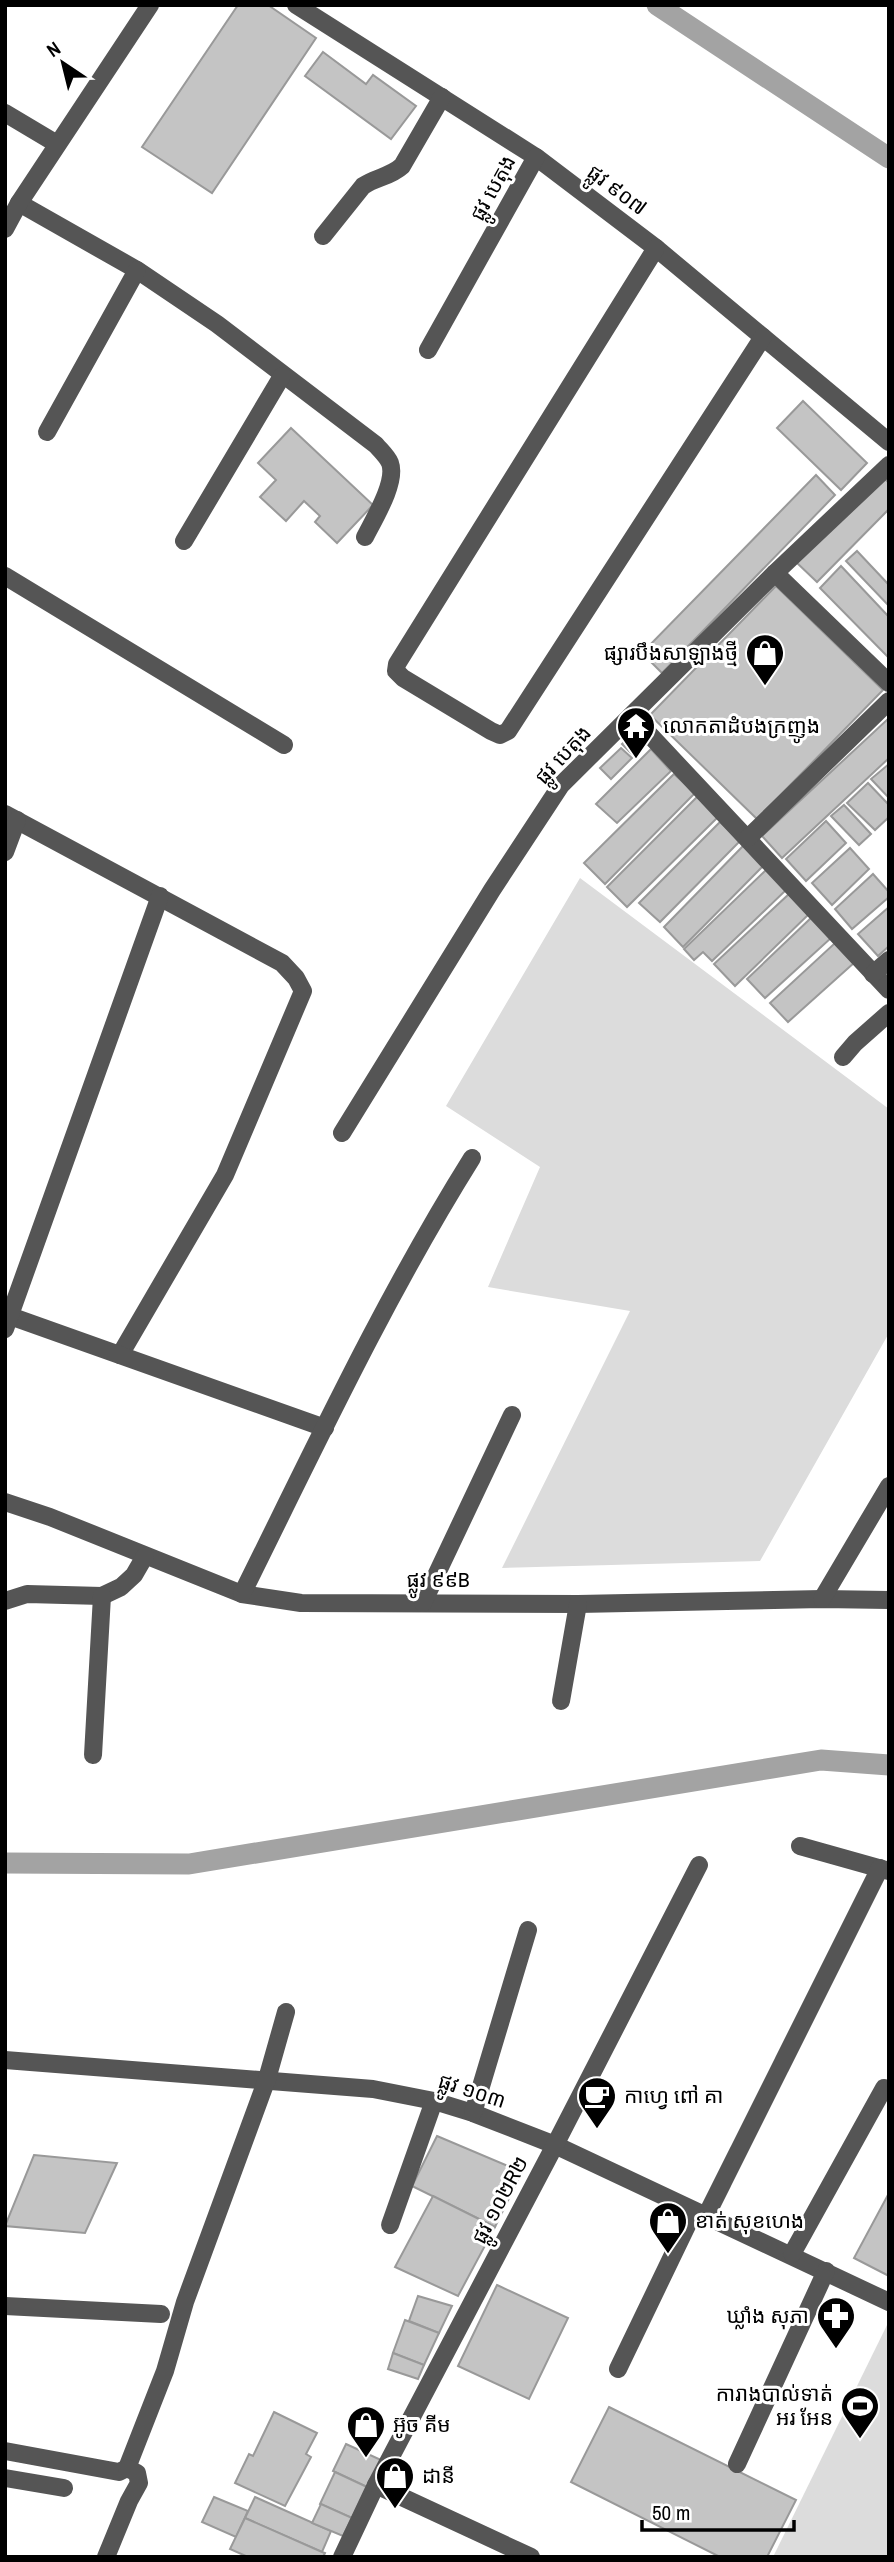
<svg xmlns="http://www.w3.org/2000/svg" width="894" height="2562" viewBox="0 0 894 2562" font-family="'Archivo Narrow','Noto Sans Khmer',sans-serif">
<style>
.green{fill:#dcdcdc}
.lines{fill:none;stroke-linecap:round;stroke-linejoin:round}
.canal{stroke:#a3a3a3;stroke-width:21}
.building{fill:#c4c4c4;stroke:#999;stroke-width:2}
.minor{stroke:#555;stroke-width:18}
.labels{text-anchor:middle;stroke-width:6;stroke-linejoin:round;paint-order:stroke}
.street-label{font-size:21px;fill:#000;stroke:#fff}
.poi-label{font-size:21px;fill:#000;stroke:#fff;text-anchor:start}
</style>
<rect width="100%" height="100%" fill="#fff"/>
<g class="green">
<path d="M580 878 889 1109V1333L760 1561 502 1568 630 1311 488 1287 540 1167 446 1106Z"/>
<path d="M888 2323 889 2557H773Z"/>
</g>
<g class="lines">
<g class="canal">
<path d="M657 5 889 158"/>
<path d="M5 1863 189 1864 821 1760 889 1765"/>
</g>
</g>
<g class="building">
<path d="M238 5H268L316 38 212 193 142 147Z"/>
<path d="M323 52 366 84 373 75 416 106 391 139 305 76Z"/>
<path d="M803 401 867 463 841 490 777 428Z"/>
<path d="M291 428 373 505 337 543 315 522 320 516 304 501 286 521 260 497 276 480 258 463Z"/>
<path d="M816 475 835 495 662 673 642 653Z"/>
<path d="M882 476 889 483V509L817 582 796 562Z"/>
<path d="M857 551 889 585V606L846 561Z"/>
<path d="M841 566 889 617V658L820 588Z"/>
<path d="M776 586 883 690 757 819 650 715Z"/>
<path d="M889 718V758L782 858 762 836Z"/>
<path d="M635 732 647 744 634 756 622 744Z"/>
<path d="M621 748 632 758 611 779 600 768Z"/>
<path d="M651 749 671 771 617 823 596 804Z"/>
<path d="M889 764V798L871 779Z"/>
<path d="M674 774 695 793 605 884 584 863Z"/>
<path d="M868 783 889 805V817L875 830 847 803Z"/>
<path d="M697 797 718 817 627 907 607 887Z"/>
<path d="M844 805 871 834 859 845 831 816Z"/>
<path d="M826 821 846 843 806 881 786 859Z"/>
<path d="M720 822 740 841 660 922 639 903Z"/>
<path d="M744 845 764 865 683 947 664 927Z"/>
<path d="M850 848 869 869 832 905 812 883Z"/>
<path d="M767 869 786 890 712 961 703 952 694 960 684 949Z"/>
<path d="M873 874 889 892V897L852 929 835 909Z"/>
<path d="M789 894 809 914 735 986 714 964Z"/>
<path d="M889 907V946L878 956 858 934Z"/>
<path d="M812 917 831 938 765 998 747 979Z"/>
<path d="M835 943 855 962 788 1022 770 1003Z"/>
<path d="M437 2136 522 2172 495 2227 412 2186Z"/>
<path d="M34 2155 117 2163 85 2233 5 2226Z"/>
<path d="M889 2193V2276L854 2258Z"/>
<path d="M433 2196 495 2227 458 2296 395 2267Z"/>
<path d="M497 2285 568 2318 529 2399 458 2366Z"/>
<path d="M418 2296 452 2306 439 2333 409 2321Z"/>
<path d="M405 2320 439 2333 424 2365 393 2353Z"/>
<path d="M393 2353 424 2365 418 2379 388 2369Z"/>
<path d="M609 2407 796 2500 767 2557H720L571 2482Z"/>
<path d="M274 2412 317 2433 306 2454 311 2457 285 2506 235 2483 249 2454 253 2456Z"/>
<path d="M346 2444 381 2460 367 2487 333 2471Z"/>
<path d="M335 2472 367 2487 352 2518 320 2504Z"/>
<path d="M214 2497 248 2511 236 2537 202 2522Z"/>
<path d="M255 2497 331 2531 322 2552 245 2518Z"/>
<path d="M321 2504 352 2518 343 2536 312 2523Z"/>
<path d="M245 2518 322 2552 325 2553 323 2557H248L230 2549Z"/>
</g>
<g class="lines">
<g class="minor">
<path d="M296 5 536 157 656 248 889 442"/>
<path d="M5 113 57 144"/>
<path d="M19 203 137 270 217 324 376 445C381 451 387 456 390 463 397 482 374 519 365 537"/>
<path d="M5 229 19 203 150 5"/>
<path d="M323 236 363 186C376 177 390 177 402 166L442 97"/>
<path d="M656 248 397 664 396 671 403 678 491 731 500 735 508 731 763 337"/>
<path d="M428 350 536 157"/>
<path d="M47 432 137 270"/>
<path d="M184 541 282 376"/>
<path d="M775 573 889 683"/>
<path d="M5 576 284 745"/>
<path d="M632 716 889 990"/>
<path d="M5 814 282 963 296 978 303 991 225 1175 120 1355"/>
<path d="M748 838 889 701"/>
<path d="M5 852 17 820"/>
<path d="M873 974 889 960"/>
<path d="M843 1057 855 1043 889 1013"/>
<path d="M342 1133 492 890 561 785 775 573 889 465"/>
<path d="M10 1316 325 1428"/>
<path d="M5 1329 160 896"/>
<path d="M5 1502 50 1517 242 1594 301 1603 578 1604 822 1599 889 1600"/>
<path d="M242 1594C315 1447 385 1297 472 1158"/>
<path d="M822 1599 889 1486"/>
<path d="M5 1601 27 1594 102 1596 121 1587 134 1575 145 1556"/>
<path d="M423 1603 512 1415"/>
<path d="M561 1701 578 1604"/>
<path d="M93 1755 102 1596"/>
<path d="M800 1846 889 1871"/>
<path d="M5 2060 373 2089 434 2101 473 2113 555 2145 889 2302"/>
<path d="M473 2113 528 1930"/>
<path d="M706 2216 880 1868"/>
<path d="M390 2225 434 2101"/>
<path d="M792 2254 884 2088"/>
<path d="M5 2306 161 2314"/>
<path d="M618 2369 694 2211"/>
<path d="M5 2451 119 2472 127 2468 165 2371 185 2302 267 2079 286 2012"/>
<path d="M737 2464 826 2271"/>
<path d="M5 2478 64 2488"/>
<path d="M376 2485 531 2557"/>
<path d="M106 2557 129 2501 139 2483 137 2473 127 2468"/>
<path d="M342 2557 376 2485 555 2145 699 1865"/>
</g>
</g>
<defs>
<symbol id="shop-pin" viewBox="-11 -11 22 30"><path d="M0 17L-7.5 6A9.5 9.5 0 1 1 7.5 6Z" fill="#000" stroke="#fff"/><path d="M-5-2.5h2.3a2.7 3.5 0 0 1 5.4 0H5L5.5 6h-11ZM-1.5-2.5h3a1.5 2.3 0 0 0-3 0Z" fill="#fff"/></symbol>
<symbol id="temple-pin" viewBox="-11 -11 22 30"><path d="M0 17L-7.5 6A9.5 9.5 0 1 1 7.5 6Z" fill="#000" stroke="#fff"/><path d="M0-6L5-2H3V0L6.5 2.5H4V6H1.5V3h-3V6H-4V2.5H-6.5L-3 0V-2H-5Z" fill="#fff"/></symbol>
<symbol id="cafe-pin" viewBox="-11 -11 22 30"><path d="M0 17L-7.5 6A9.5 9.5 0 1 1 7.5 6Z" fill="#000" stroke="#fff"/><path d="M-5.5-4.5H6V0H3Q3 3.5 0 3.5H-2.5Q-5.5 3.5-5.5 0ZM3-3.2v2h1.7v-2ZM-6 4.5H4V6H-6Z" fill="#fff"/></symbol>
<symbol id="pharmacy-pin" viewBox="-11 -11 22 30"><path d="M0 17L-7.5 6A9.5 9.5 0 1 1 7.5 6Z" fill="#000" stroke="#fff"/><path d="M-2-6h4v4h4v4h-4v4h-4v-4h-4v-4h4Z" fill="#fff"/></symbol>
<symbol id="stadium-pin" viewBox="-11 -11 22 30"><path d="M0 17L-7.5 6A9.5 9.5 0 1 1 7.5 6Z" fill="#000" stroke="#fff"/><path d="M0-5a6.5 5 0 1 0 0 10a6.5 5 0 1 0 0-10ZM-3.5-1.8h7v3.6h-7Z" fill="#fff"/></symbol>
</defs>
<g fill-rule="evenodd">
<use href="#shop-pin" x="743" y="631" width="44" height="60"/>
<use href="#temple-pin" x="614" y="704" width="44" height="60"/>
<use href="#cafe-pin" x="575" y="2074" width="44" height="60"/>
<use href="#shop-pin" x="646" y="2199" width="44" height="60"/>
<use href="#pharmacy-pin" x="814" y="2294" width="44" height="60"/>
<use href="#stadium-pin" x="838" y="2384" width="44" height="60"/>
<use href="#shop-pin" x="344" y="2403" width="44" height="60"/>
<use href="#shop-pin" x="373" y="2454" width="44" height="60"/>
</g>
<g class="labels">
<g class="street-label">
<text transform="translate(493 188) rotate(-61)" y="7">ផ្លូវ បេតុង</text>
<text transform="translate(617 190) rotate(37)" y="7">ផ្លូវ ៩០៧</text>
<text transform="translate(563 755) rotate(-47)" y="7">ផ្លូវ បេតុង</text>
<text x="438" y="1587">ផ្លូវ ៩៩B</text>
<text transform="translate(472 2091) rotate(18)" y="7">ផ្លូវ ១០៣</text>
<text transform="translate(500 2200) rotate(-62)" y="7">ផ្លូវ ១០២R២</text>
</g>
<g class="poi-label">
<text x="738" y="660" text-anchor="end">ផ្សារបឹងសាឡាងថ្មី</text>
<text x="663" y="733">លោកតាដំបងក្រញូង</text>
<text x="624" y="2103">កាហ្វេ ពៅ គា</text>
<text x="695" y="2228">ខាត់ សុខហេង</text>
<text x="809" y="2323" text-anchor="end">ឃ្លាំង សុភា</text>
<text x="833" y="2401" text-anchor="end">ការាងបាល់ទាត់<tspan x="833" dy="24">អរ អែន</tspan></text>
<text x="393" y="2432">អ៊ូច គីម</text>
<text x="422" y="2483">ដានី</text>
</g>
</g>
<rect width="894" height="2562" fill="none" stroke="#000000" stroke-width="14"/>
<g transform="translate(63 63) rotate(325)" stroke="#ffffff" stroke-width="5" paint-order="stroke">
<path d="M0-5L12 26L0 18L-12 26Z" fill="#000000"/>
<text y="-10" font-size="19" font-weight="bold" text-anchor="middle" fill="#000000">N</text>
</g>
<path d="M642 2520v10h152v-10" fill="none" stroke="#000000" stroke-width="3.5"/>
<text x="652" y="2520" font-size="21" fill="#000000" stroke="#ffffff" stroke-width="5" paint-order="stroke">50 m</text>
</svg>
